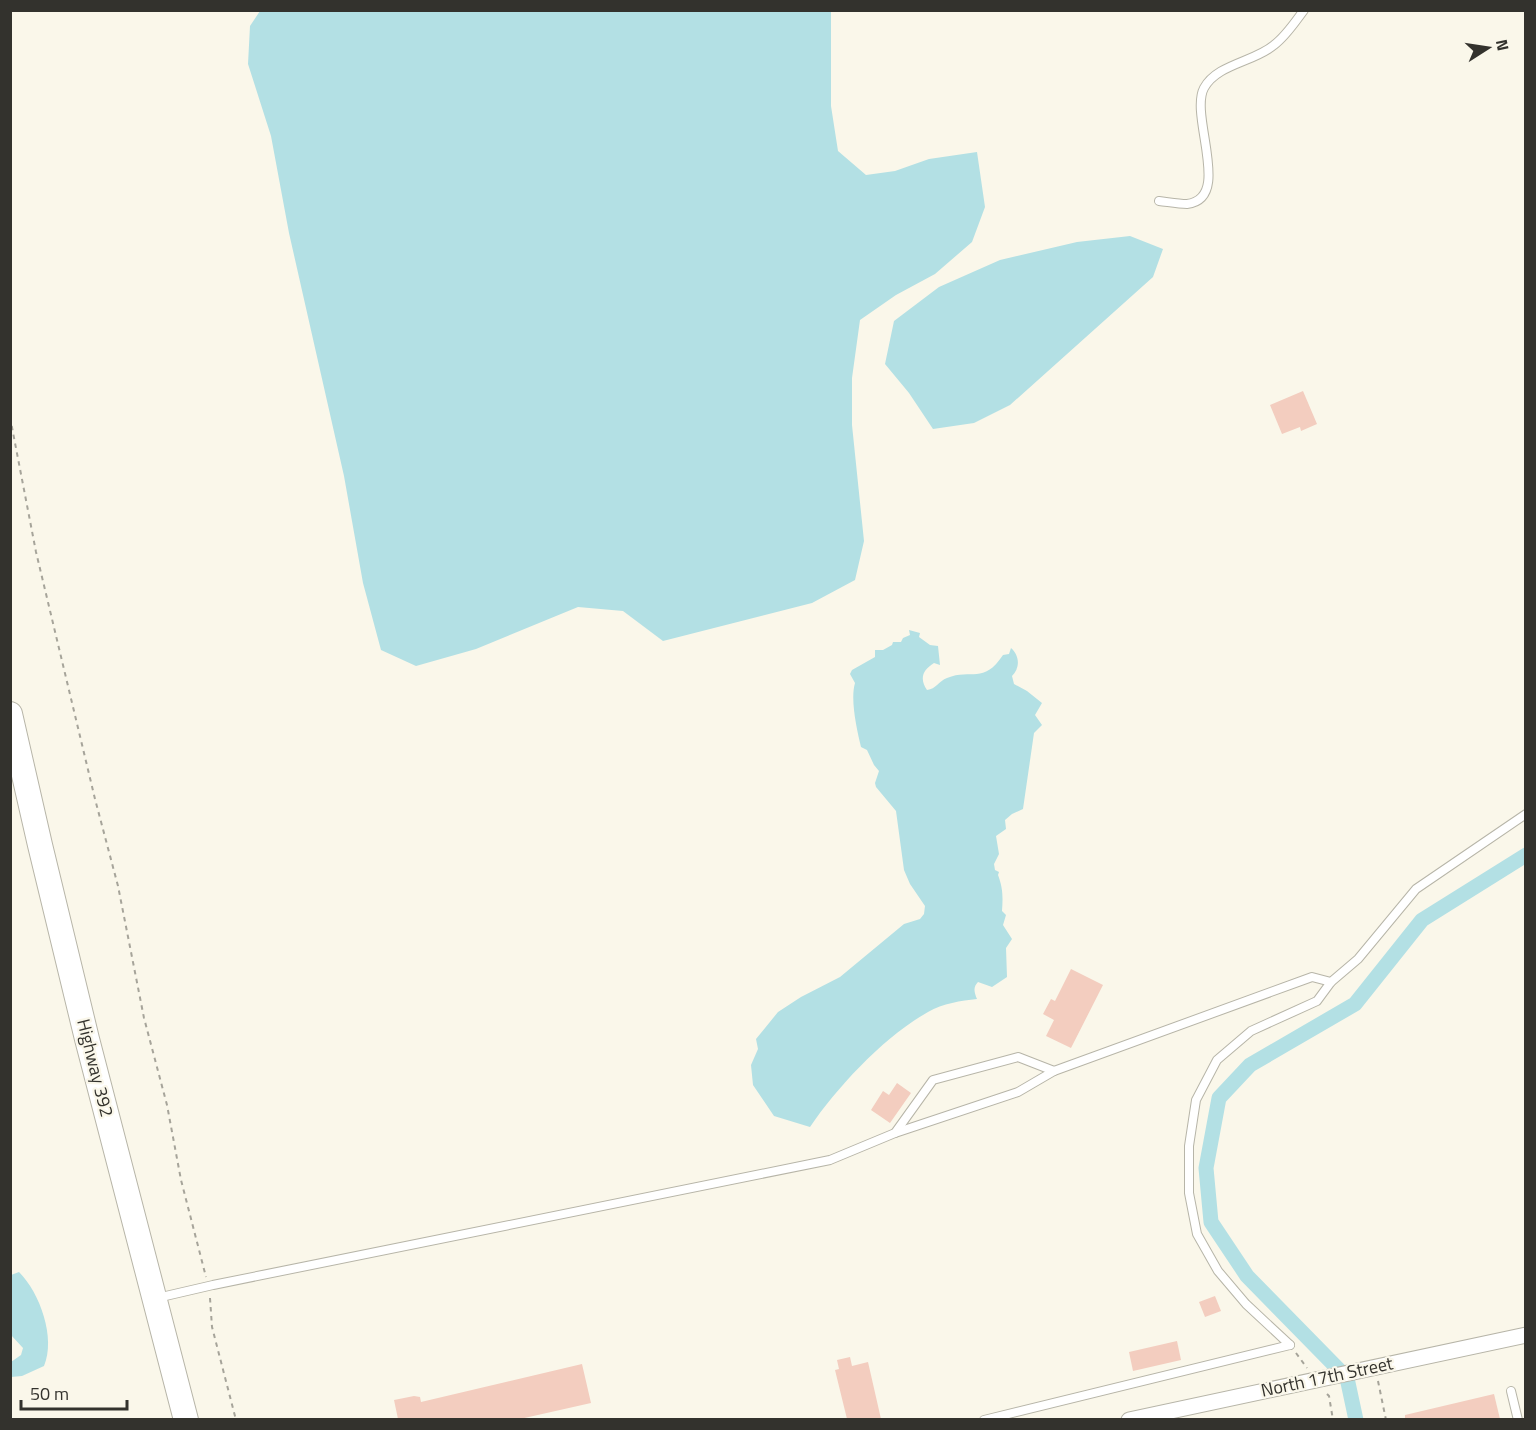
<svg xmlns="http://www.w3.org/2000/svg" width="1536" height="1430" viewBox="0 0 1536 1430" font-family="'Titillium Web',sans-serif">
<style>
.water{fill:#b3e0e4}
.lines{fill:none;stroke-linecap:round;stroke-linejoin:round}
.canal{stroke:#b3e0e4;stroke-width:15}
.building{fill:#f3cdbf}
.service-casing{stroke:#b7b5a8;stroke-width:10}
.minor-casing{stroke:#b7b5a8;stroke-width:17}
.primary-casing{stroke:#b7b5a8;stroke-width:26}
.path{stroke:#a6a49a;stroke-width:2;stroke-dasharray:4.5 4.5;stroke-linecap:butt}
.service{stroke:#fff;stroke-width:8}
.minor{stroke:#fff;stroke-width:15}
.primary{stroke:#fff;stroke-width:24}
.labels{text-anchor:middle;stroke-width:4.5;stroke-linejoin:round;paint-order:stroke}
.street-label{font-size:18px;fill:#33322d;stroke:#faf7ea}
</style>
<rect width="100%" height="100%" fill="#faf7ea"/>
<g class="water">
<path d="M260 11H831V106L838 151 866 175 895 171 929 159 977 152 985 207 972 242 935 274 896 295 860 320 852 378V425L864 541 855 580 812 603 663 641 623 611 578 607 476 649 416 666 381 650 363 583 344 476 289 233 271 136 248 64 250 26Z"/>
<path d="M1130 236 1163 249 1153 277 1010 405 974 423 933 429 909 393 885 364 894 321 939 287 1000 260 1077 242Z"/>
<path d="M909 630 920 633 919 637 930 645 938 646 940 665 934 663C923 670 919 678 927 690 936 689 939 681 947 678 972 668 983 685 1003 655L1009 654 1011 648C1020 656 1020 668 1012 676L1014 684 1027 691 1042 703 1035 715 1042 725 1034 733 1023 809 1012 814 1005 820 1006 829 996 836 999 854 994 864 995 870 999 872 998 875C1003 888 1003 897 1002 911L1006 915 1003 925 1012 939 1006 948 1007 977 992 987 978 982C973 987 974 992 977 999 961 1001 943 1003 928 1012 885 1036 838 1086 810 1127L774 1116 753 1085 751 1065 758 1049 756 1039 778 1012 801 997 840 977 904 924 920 919 924 914 925 906 910 884 904 870 896 811 876 787 875 783 879 771 874 765 867 750 861 747C857 730 850 700 855 683L850 674 852 670 875 657V650H883L892 645 893 642H901L903 638 910 635Z"/>
<path d="M19 1272C40 1293 56 1338 44 1366L22 1376 11 1377V1362L21 1355 23 1348 11 1335V1275Z"/>
</g>
<g class="lines">
<path class="canal" d="M1356 1420 1347 1378 1247 1276 1211 1222 1206 1168 1219 1098 1250 1065 1355 1004 1422 920 1526 855"/>
</g>
<g class="building">
<path d="M1303 391 1317 424 1301 431 1300 427 1282 434 1270 405Z"/>
<path d="M1071 969 1103 985 1071 1048 1046 1036 1054 1020 1043 1014 1051 999 1055 1001Z"/>
<path d="M897 1083 911 1093 890 1123 871 1110 883 1091 889 1095Z"/>
<path d="M1215 1296 1221 1311 1205 1317 1199 1302Z"/>
<path d="M1177 1341 1181 1360 1133 1371 1129 1352Z"/>
<path d="M850 1357 852 1366 868 1362 881 1419H847L835 1370 839 1369 837 1360Z"/>
<path d="M582 1364 591 1403 520 1419H398L394 1400 414 1396 420 1397 421 1402Z"/>
<path d="M1494 1394 1500 1419H1405V1415Z"/>
</g>
<g class="lines">
<defs>
<g id="service">
<path d="M1159 201C1168 202 1178 204 1187 204 1233 199 1189 116 1204 88 1217 64 1254 62 1274 45 1286 36 1295 22 1304 10"/>
<path d="M895 1133 1018 1092 1054 1071"/>
<path d="M157 1298 213 1285 830 1160 895 1133 933 1080 1018 1057 1054 1071 1312 977 1331 982"/>
<path d="M1290 1345 1246 1304 1218 1271 1197 1234 1189 1193V1146L1196 1100 1217 1060 1251 1031 1317 1001 1331 982 1358 959 1416 889 1526 814"/>
<path d="M1511 1391 1518 1420"/>
<path d="M984 1420 1290 1345"/>
</g>
<path id="minor" d="M1129 1420 1526 1335"/>
<path id="primary" d="M10 714 40 845 87 1039 186 1420"/>
</defs>
<use href="#service" class="service-casing"/>
<use href="#minor" class="minor-casing"/>
<use href="#primary" class="primary-casing"/>
<g class="path">
<path d="M10 417 36 552 95 799 118 886 144 1018 167 1105 181 1180 206 1277"/>
<path d="M210 1298 212 1327 236 1420"/>
<path d="M1296 1353 1307 1368"/>
<path d="M1378 1381 1386 1420"/>
<path d="M1327 1394 1329 1396 1333 1420"/>
</g>
<use href="#service" class="service"/>
<use href="#minor" class="minor"/>
<use href="#primary" class="primary"/>
</g>
<g class="labels">
<g class="street-label">
<text transform="translate(95 1068) rotate(76)" y="6">Highway 392</text>
<text transform="translate(1327 1377) rotate(-12)" y="6">North 17th Street</text>
</g>
</g>
<rect width="1536" height="1430" fill="none" stroke="#33322d" stroke-width="24"/>
<g transform="translate(1488 48) rotate(78)" stroke="#faf7ea" stroke-width="4.5" paint-order="stroke">
<path d="M0-4.5L10 22L0 15L-10 22Z" fill="#33322d"/>
<text y="-9" font-size="16" font-weight="bold" text-anchor="middle" fill="#33322d">N</text>
</g>
<path d="M21 1400v9h106v-9" fill="none" stroke="#33322d" stroke-width="3"/>
<text x="30" y="1400" font-size="18" fill="#33322d" stroke="#faf7ea" stroke-width="4.5" paint-order="stroke">50 m</text>
</svg>
